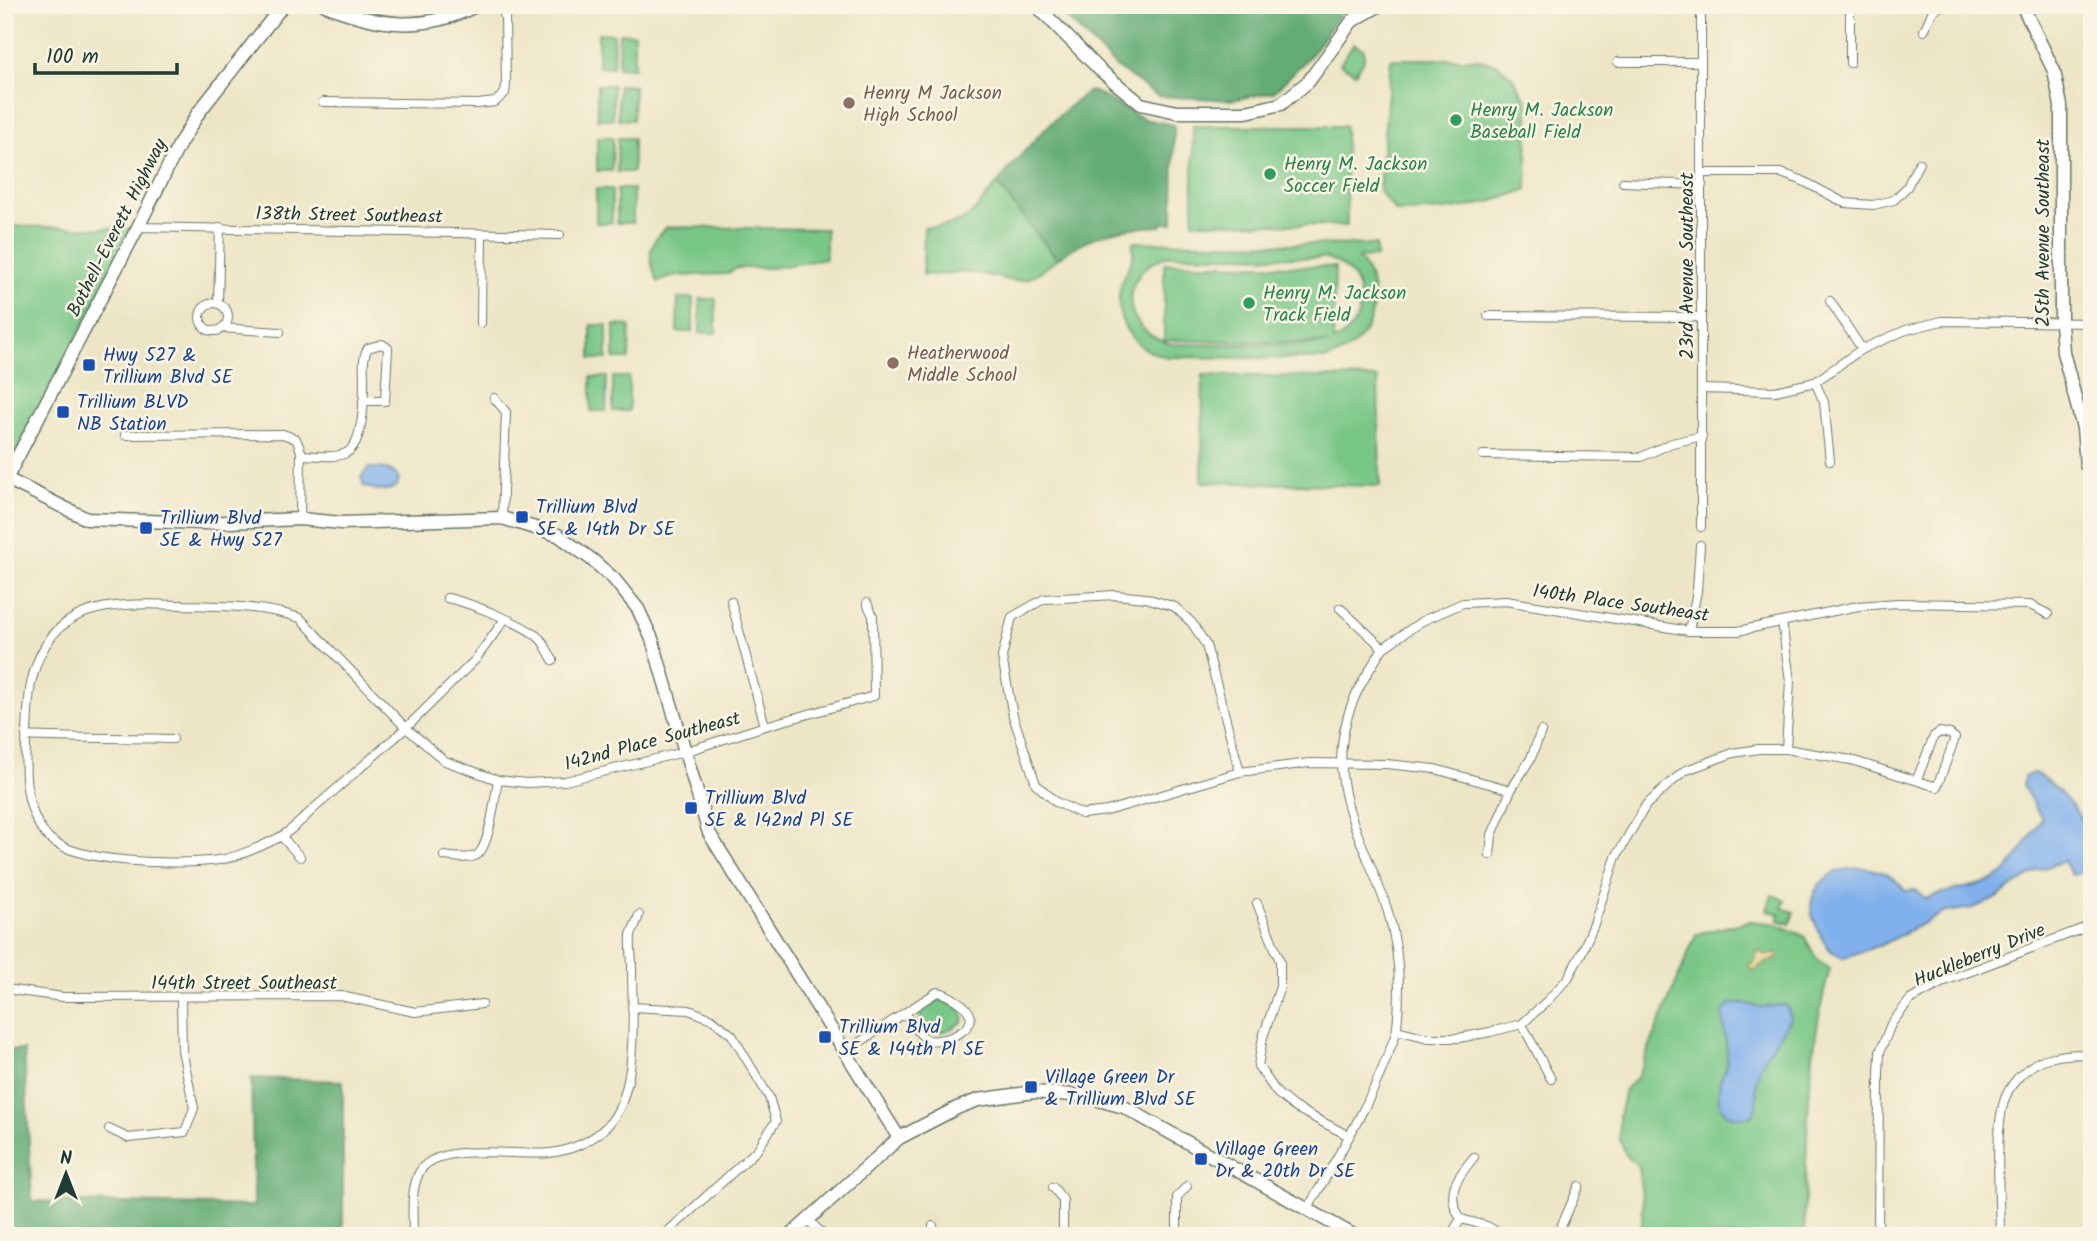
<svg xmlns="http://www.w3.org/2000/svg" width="2097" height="1241" viewBox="0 0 2097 1241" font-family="Kalam,sans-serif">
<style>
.green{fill:#79c787;stroke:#4c825e;stroke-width:2;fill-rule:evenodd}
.forest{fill:#62ac74;stroke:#407454;stroke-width:2}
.sand{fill:#eeda9e;stroke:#868c69;stroke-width:2}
.water{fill:#81b1ec;stroke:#507790;stroke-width:2}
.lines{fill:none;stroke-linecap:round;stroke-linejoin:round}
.street-casing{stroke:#677867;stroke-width:10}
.secondary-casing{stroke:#677867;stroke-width:15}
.primary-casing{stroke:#677867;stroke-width:15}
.street{stroke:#fff;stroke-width:8}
.secondary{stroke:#fff;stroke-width:12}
.primary{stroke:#fff;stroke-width:12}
.education-dot{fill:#8d6e63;stroke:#fcf5e5;stroke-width:2.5}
.leisure-dot{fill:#2e9e5b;stroke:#fcf5e5;stroke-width:2.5}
.transit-dot{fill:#1a4fb4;stroke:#fcf5e5;stroke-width:2.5}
.labels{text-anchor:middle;stroke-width:5;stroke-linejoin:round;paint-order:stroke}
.education-label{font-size:19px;fill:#785e54;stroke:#fcf5e5;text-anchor:start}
.leisure-label{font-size:19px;fill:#27864d;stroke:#fcf5e5;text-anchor:start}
.street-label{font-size:19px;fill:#1f3d34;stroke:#fcf5e5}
.transit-label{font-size:19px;fill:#164399;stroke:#fcf5e5;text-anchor:start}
</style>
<rect width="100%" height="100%" fill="#fcf5e5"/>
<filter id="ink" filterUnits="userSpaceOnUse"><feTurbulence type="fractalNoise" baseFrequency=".0143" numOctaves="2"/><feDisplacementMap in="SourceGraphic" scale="14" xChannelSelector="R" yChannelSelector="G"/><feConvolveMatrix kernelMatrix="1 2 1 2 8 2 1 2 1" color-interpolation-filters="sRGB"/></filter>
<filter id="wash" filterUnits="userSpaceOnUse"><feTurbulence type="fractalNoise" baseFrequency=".00686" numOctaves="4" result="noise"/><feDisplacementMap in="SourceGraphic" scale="28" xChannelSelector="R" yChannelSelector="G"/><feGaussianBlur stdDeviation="1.57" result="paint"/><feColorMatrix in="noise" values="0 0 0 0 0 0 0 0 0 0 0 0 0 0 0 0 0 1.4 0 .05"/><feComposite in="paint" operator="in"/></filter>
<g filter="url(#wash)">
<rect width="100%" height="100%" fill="#ede6c6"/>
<g class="green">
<path d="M598 33 614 34 613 67H598Z"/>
<path d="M619 33 634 34V68L618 67Z"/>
<path d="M1354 43 1364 50V60L1355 73 1340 64Z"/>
<path d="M1391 59H1478L1497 64 1512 77 1528 102 1527 189C1482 208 1445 212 1396 212L1379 191Z"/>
<rect x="597" y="85" width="16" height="34"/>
<path d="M618 85 634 86 633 120 618 119Z"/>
<path d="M1193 126H1345L1347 226 1193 222Z"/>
<path d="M597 137H613L612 171H597Z"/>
<path d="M618 138H633V172H617Z"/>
<path d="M997 184 1057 259C1016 293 1018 278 972 273 955 272 939 275 923 275L924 227C966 228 972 214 997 184Z"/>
<rect x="596" y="189" width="16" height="34"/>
<rect x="617" y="189" width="16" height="34"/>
<path d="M5 226 134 229 5 474Z"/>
<path d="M667 227 826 229V259L771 268H737L726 274 674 276 658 282C648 260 646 243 667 227Z"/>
<path d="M1133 242 1376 245V257L1358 258C1388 293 1373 348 1326 359L1170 357C1133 352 1112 321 1121 284 1123 275 1130 267 1132 259 1134 254 1133 247 1133 242ZM1171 255 1326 258C1335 262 1343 265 1350 273 1369 295 1360 332 1333 341L1335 267 1164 263V340L1329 343 1312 345 1171 344C1117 330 1117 269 1171 255Z"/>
<path d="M678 298H693V332H677Z"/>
<rect x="700" y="299" width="16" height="34"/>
<rect x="591" y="325" width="16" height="34"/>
<path d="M614 325 630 326 629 359H614Z"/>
<path d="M1203 375 1378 378 1380 486 1202 482Z"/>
<path d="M591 377H607L606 411H591Z"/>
<rect x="613" y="377" width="16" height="34"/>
<path d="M1772 895 1785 900 1782 908 1794 912 1790 924 1778 920 1780 914 1767 910Z"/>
<path d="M1750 921 1777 924 1804 936 1816 958 1830 969C1805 1055 1807 1147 1804 1236H1641L1643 1204 1638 1166 1626 1155 1619 1138V1116L1625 1089 1637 1078 1696 934Z"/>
<path d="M941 999 961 1009 964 1020C957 1028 940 1034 930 1033L921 1022 920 1011Z"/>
</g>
<g class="forest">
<path d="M1054 5H1347L1309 57 1274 92 1231 100 1158 96 1117 68Z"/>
<path d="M1089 91 1097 93 1144 119 1174 125 1173 223H1162V226C1119 227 1092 233 1057 259L997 184C1025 149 1053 117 1089 91Z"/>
<path d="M5 1050H24L32 1201 254 1206 251 1078 343 1081V1236H5Z"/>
</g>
<path class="sand" d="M1759 951 1766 955 1777 953 1779 958 1759 966 1755 971 1751 970 1749 965 1755 961 1756 954Z"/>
<g class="water">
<path d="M369 468C381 468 392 467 399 479L397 486C388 493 374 490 364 486L361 477Z"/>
<path d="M2033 773C2051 778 2089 820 2089 840 2089 850 2083 863 2080 873L2072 875 2064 861 2038 870 1993 900 1973 908 1945 912 1883 944 1843 958C1830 952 1824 945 1819 931 1814 921 1809 911 1812 900 1822 859 1886 859 1905 891L1916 890 1926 899C1949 887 1982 890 2004 873 2015 864 2032 832 2042 819L2023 786 2024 777Z"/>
<path d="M1742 1003 1763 1007 1786 1005 1791 1017C1780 1037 1762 1055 1757 1077 1754 1090 1760 1106 1752 1116 1726 1121 1714 1109 1720 1082 1721 1075 1726 1069 1727 1062 1729 1046 1722 1029 1723 1012L1731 1004Z"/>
</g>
</g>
<g filter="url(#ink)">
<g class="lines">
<defs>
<g id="street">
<path d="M1701 5V527"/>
<path d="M1924 31 1933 10 1944 5"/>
<path d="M1618 62H1700"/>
<path d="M1850 63V5"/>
<path d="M323 102 478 104 495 102 505 93 506 85 505 17 500 5"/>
<path d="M1702 173H1781L1801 180 1845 203 1873 205 1894 200 1907 187 1919 163"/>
<path d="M1623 182 1702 185"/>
<path d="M138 227 560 235"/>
<path d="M1830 301 1862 349"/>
<circle cx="214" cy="317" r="14"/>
<path d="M218 303 220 227"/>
<path d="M1488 316 1700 317"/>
<path d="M481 323 482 234"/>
<path d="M222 328 280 332"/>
<path d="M1815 382 1824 402 1830 461"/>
<path d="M1702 389 1775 391 1815 382 1862 349 1906 330 1942 321 2092 323"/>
<path d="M494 398 506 412 502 518"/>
<path d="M125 435 283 434 296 439 301 451 300 519"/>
<path d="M301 455C315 455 333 459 346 453 364 444 364 399 364 380 364 369 362 357 368 348L382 344 388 348 385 401H363"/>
<path d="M1483 455 1641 457 1672 443 1702 436"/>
<path d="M447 598C467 602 529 625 542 641 546 646 549 654 553 660"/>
<path d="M731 601 765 726"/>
<path d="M1340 608 1383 648 1422 621 1463 603 1506 601 1689 631H1738L1858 606 1898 603 2030 605 2048 614"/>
<path d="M505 619 475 660 406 728 300 618C260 605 221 606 180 605 113 603 51 600 32 679 28 696 28 715 27 732 24 765 23 806 45 834 71 865 181 865 219 860 239 857 260 847 278 838 293 831 306 815 319 804 348 779 377 753 406 728L445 761 498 780 527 783 565 781 684 752 765 726 874 696 873 616 867 603"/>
<path d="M1782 622 1790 681 1786 749"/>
<path d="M1689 631 1697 591 1700 545"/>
<path d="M26 736C75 739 124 737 173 739"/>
<path d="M1240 772 1206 645 1192 623 1175 607 1146 598 1115 595 1044 599 1012 617 1002 657 1013 716 1036 784 1056 802 1082 814 1107 811 1240 772 1309 763 1386 764 1435 769 1511 790"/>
<path d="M282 837 300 857"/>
<path d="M1490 855 1492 835 1511 790 1531 758 1541 731"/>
<path d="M444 856C454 857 468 860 477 855 490 846 495 796 498 780"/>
<path d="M1257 903 1280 961V987L1263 1037 1258 1066 1277 1093 1294 1107 1349 1136"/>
<path d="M5 989 63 997 341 996 415 1012 482 1004"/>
<path d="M632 1007 689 1010 712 1019 732 1035 769 1097 776 1121 757 1150 663 1236"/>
<path d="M1522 1024 1551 1079"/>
<path d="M1397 1030 1428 1038H1459L1490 1032 1522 1024 1547 1001 1568 978 1581 954 1594 924 1616 857 1646 805 1684 771 1733 753 1759 749H1786L1851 760 1937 787 1955 738 1950 734 1940 732 1934 736 1917 779"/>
<path d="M846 1051 937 992C945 993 950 996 957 1001 997 1026 938 1046 926 1039 918 1035 911 1020 905 1013"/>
<path d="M109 1129 128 1138 185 1132 194 1108 182 1050 181 998"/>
<path d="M1053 1187 1063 1200V1236"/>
<path d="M1308 1208C1336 1159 1367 1110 1387 1057 1390 1048 1396 1037 1397 1027 1401 989 1399 948 1388 912 1367 845 1326 792 1347 719 1354 692 1369 671 1383 648"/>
<path d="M1461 1219C1444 1193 1457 1178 1474 1157"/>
<path d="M808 1220 825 1236"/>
<path d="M933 1226V1236"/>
<path d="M413 1236C413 1215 410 1192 419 1173 435 1140 519 1157 550 1153 572 1150 591 1142 607 1126 640 1093 632 1011 632 967 632 957 630 945 631 935 633 929 637 922 639 915"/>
<path d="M1177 1236V1197L1187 1186"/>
<path d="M1450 1236 1461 1219 1487 1226 1504 1236"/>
<path d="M1557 1236 1579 1186"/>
<path d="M1878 1236 1879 1074 1880 1052 1891 1024 1910 1000 1945 981 2092 925"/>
<path d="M2000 1236C2000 1200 1993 1127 2006 1096 2013 1079 2032 1062 2049 1058 2062 1055 2078 1052 2092 1056"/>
</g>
<g id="secondary">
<path d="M325 5C378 26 424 33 477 5"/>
<path d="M1036 5 1100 70 1141 104 1177 112H1246L1281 104 1309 81 1352 21 1380 5"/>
<path d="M2022 5 2054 71 2061 106V323L2063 352 2083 428 2086 465"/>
<path d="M5 478 87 519 203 523 300 519 341 523 502 518 558 535 591 559 614 579 638 609 652 639 709 833 899 1138"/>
<path d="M790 1236 899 1138 957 1108 978 1100 1034 1092 1084 1096 1124 1107 1355 1236"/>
</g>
<path id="primary" d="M5 481 138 227 180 143 199 112 283 5"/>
</defs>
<use href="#street" class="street-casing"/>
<use href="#secondary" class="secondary-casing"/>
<use href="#primary" class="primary-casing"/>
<use href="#street" class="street"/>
<use href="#secondary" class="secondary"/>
<use href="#primary" class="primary"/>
</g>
</g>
<g class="education-dot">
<circle cx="849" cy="103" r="7"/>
<circle cx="893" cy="363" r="7"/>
</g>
<g class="leisure-dot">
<circle cx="1456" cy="120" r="7"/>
<circle cx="1270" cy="174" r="7"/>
<circle cx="1249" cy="303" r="7"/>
</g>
<g class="transit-dot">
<rect x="82" y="358" width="14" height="14" rx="3.5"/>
<rect x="56" y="405" width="14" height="14" rx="3.5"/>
<rect x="515" y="510" width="14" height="14" rx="3.5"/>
<rect x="139" y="521" width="14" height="14" rx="3.5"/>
<rect x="684" y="801" width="14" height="14" rx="3.5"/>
<rect x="818" y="1030" width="14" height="14" rx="3.5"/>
<rect x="1024" y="1080" width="14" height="14" rx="3.5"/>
<rect x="1194" y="1152" width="14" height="14" rx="3.5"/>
</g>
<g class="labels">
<g class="education-label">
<text x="863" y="99">Henry M Jackson<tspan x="863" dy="22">High School</tspan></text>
<text x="907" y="359">Heatherwood<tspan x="907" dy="22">Middle School</tspan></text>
</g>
<g class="leisure-label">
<text x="1470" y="116">Henry M. Jackson<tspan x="1470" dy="22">Baseball Field</tspan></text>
<text x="1284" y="170">Henry M. Jackson<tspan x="1284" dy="22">Soccer Field</tspan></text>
<text x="1263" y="299">Henry M. Jackson<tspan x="1263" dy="22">Track Field</tspan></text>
</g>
<g class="street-label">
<text transform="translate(349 214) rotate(1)" y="7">138th Street Southeast</text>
<text transform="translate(116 227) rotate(-63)" y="7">Bothell-Everett Highway</text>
<text transform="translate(2042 233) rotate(-90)" y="7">25th Avenue Southeast</text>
<text transform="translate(1686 266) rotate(-90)" y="7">23rd Avenue Southeast</text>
<text transform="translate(1621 602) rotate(8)" y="7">140th Place Southeast</text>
<text transform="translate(652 740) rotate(-15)" y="7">142nd Place Southeast</text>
<text transform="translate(1979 954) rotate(-22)" y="7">Huckleberry Drive</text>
<text x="244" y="989">144th Street Southeast</text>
</g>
<g class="transit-label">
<text x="103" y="361">Hwy 527 &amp;<tspan x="103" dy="22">Trillium Blvd SE</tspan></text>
<text x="77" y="408">Trillium BLVD<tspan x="77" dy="22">NB Station</tspan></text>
<text x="536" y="513">Trillium Blvd<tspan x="536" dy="22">SE &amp; 14th Dr SE</tspan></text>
<text x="160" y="524">Trillium Blvd<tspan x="160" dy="22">SE &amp; Hwy 527</tspan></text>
<text x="705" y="804">Trillium Blvd<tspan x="705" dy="22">SE &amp; 142nd Pl SE</tspan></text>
<text x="839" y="1033">Trillium Blvd<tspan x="839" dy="22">SE &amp; 144th Pl SE</tspan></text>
<text x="1045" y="1083">Village Green Dr<tspan x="1045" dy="22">&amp; Trillium Blvd SE</tspan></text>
<text x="1215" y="1155">Village Green<tspan x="1215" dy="22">Dr &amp; 20th Dr SE</tspan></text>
</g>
</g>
<rect width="2097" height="1241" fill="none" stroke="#fcf5e5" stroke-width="28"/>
<g transform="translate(66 1174)" stroke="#fcf5e5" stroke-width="5" paint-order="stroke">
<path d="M0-5L12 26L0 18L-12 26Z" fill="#1f3d34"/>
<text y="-10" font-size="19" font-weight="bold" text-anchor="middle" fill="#1f3d34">N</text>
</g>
<path d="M35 63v10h142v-10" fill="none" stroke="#1f3d34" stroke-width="3.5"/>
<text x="46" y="63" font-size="21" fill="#1f3d34" stroke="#fcf5e5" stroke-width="5" paint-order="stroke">100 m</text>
</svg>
